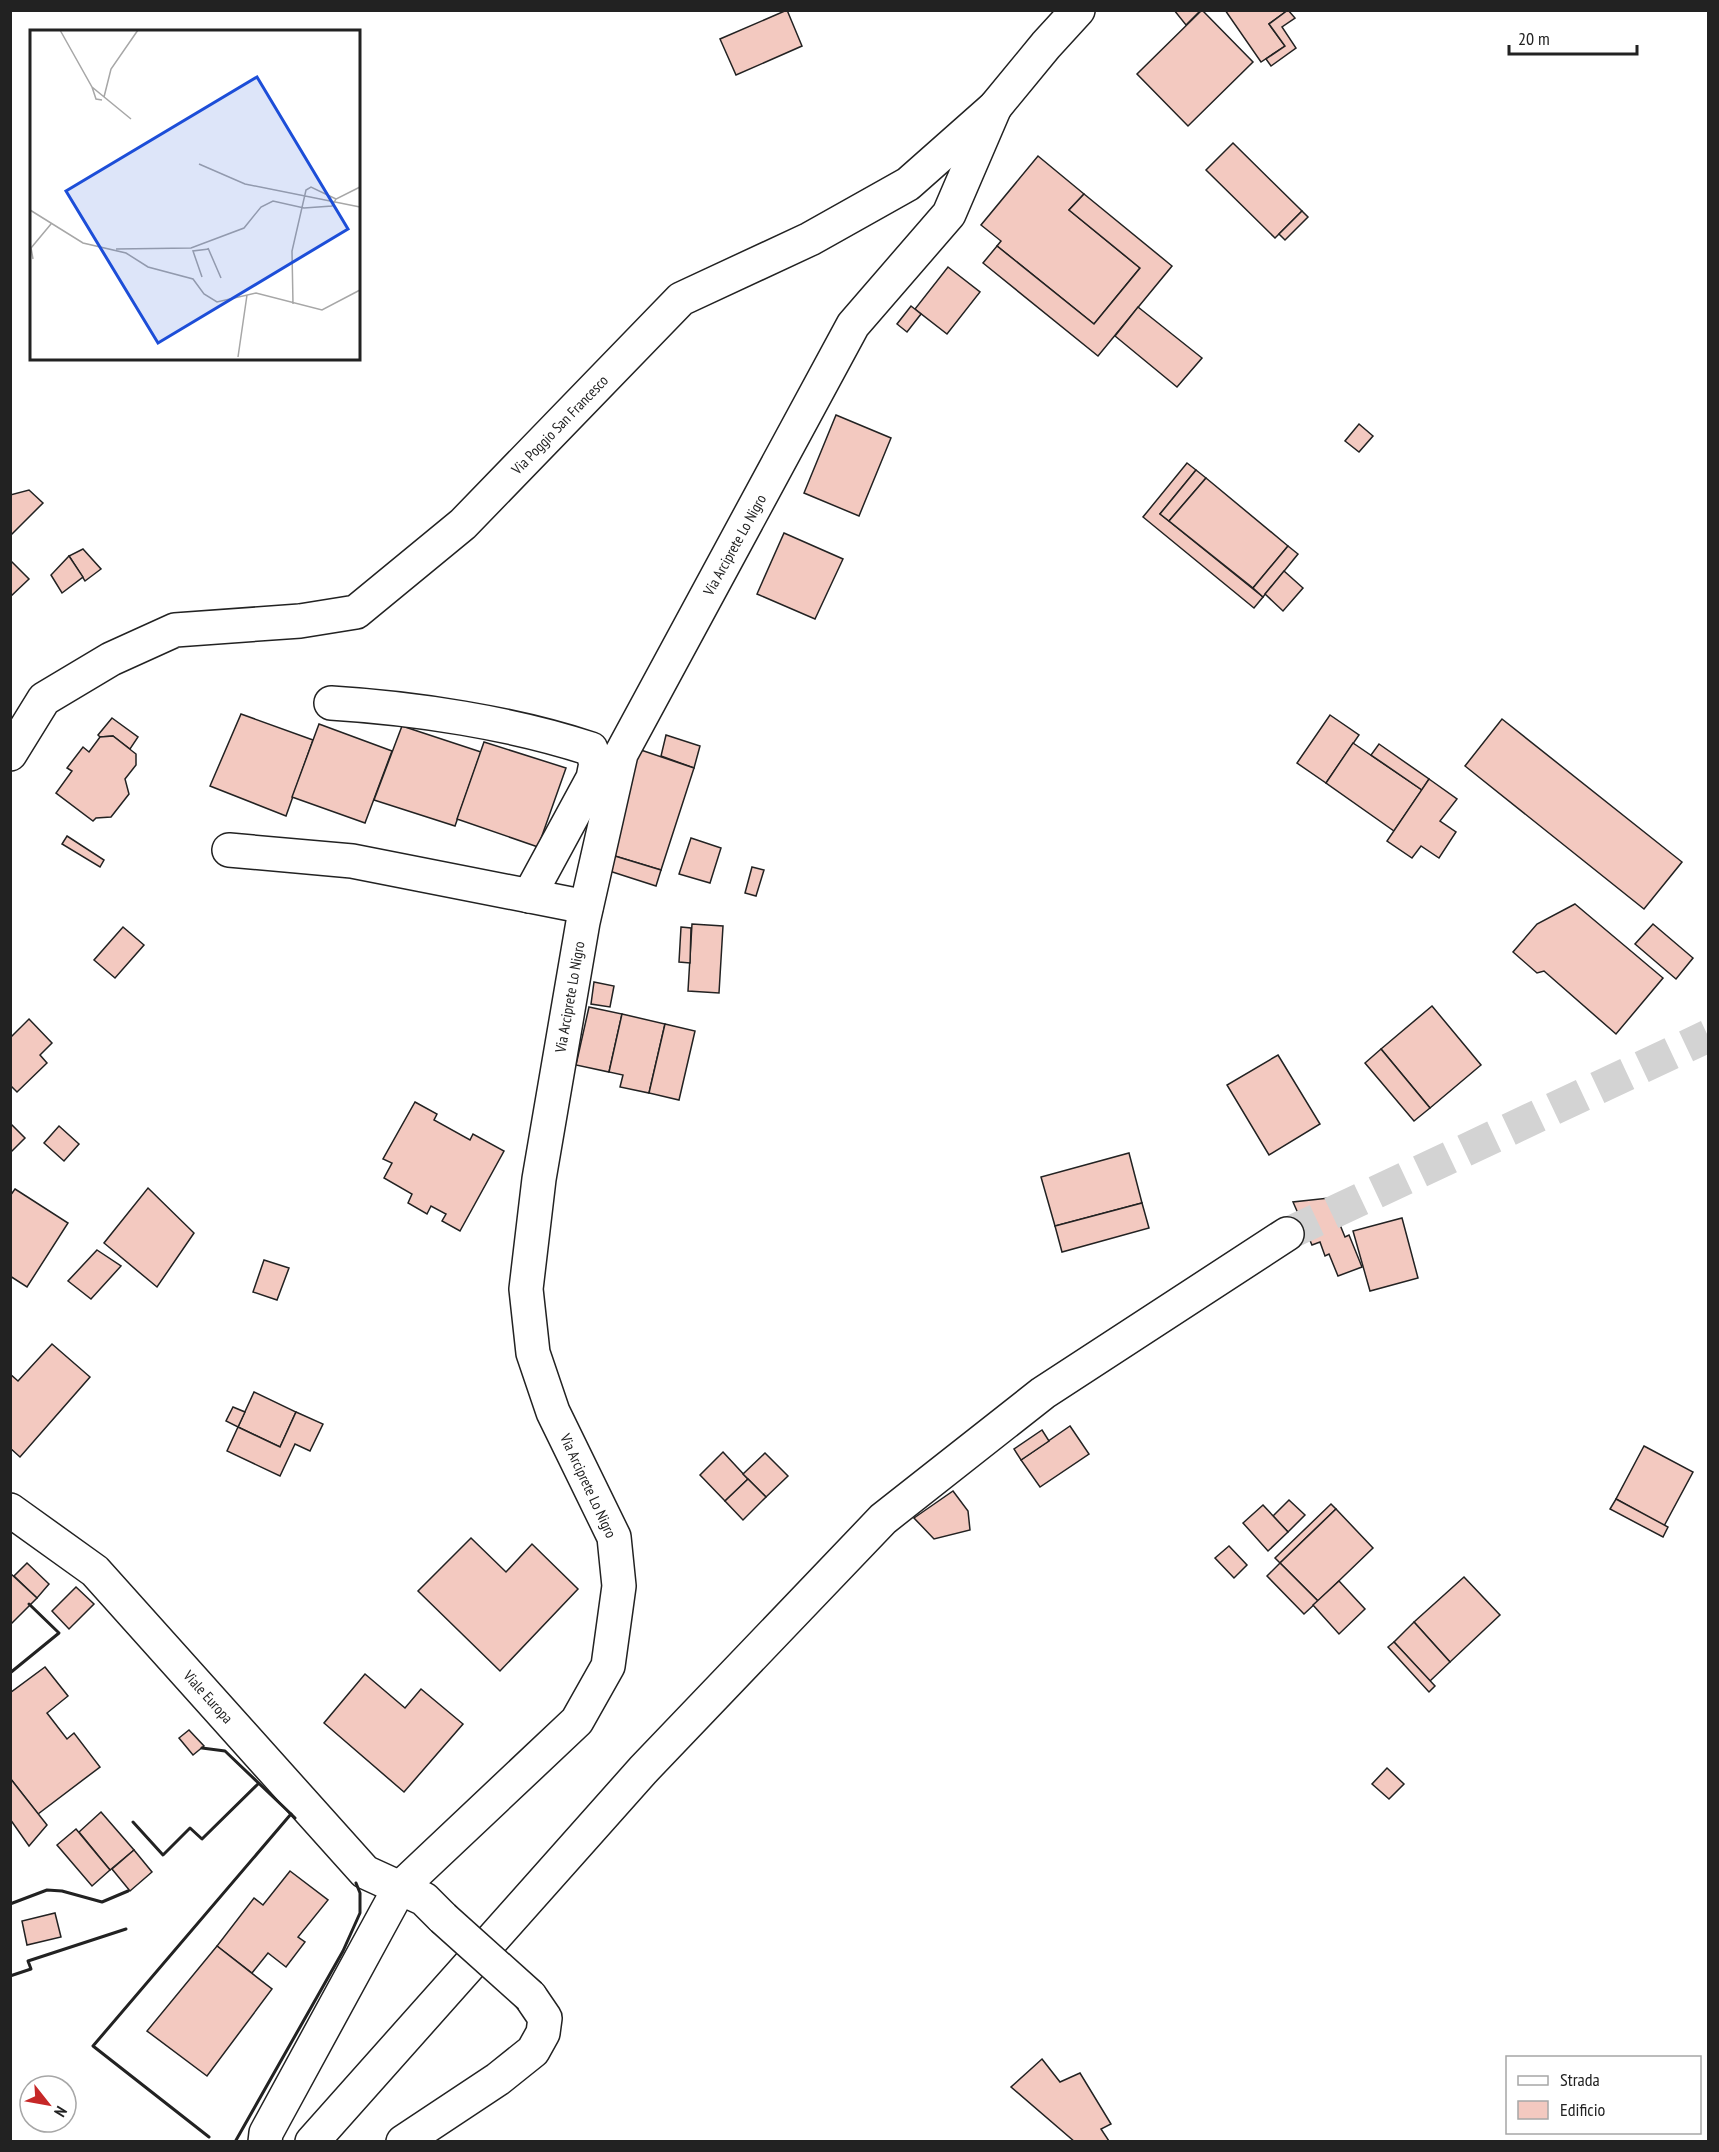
<svg xmlns="http://www.w3.org/2000/svg" width="1719" height="2152" viewBox="0 0 1719 2152" font-family="'PT Sans Narrow',sans-serif">
<style>
.building{fill:#f3c9c0;stroke:#222;stroke-width:1.5}
.lines{fill:none;stroke-linecap:round;stroke-linejoin:round}
.minor-tunnel{stroke:#d3d3d3;stroke-width:33;stroke-dasharray:33 16;stroke-linecap:butt}
.minor-casing{stroke:#222;stroke-width:36}
.minor{stroke:#fff;stroke-width:33}
.minor-bridge-casing{stroke:#222;stroke-width:36;stroke-linecap:butt}
.minor-bridge{stroke:#fff;stroke-width:33}
.wall{stroke:#222;stroke-width:3}
.labels{text-anchor:middle;stroke-width:4.5;stroke-linejoin:round;paint-order:stroke}
.street-label{font-size:15px;fill:#222;stroke:#fff}
.inset-road{fill:none;stroke:#a7a7a7;stroke-width:1.5}
.view{fill:#1d4ed8;fill-opacity:0.15;stroke:#1d4ed8;stroke-width:3}
.inset-edge{fill:none;stroke:#222;stroke-width:3}
</style>
<rect width="100%" height="100%" fill="#fff"/>
<g class="building">
<path d="M787 10 802 46 736 75 720 39Z"/>
<path d="M1174 10H1201L1186 25Z"/>
<path d="M1202 10 1253 62 1188 126 1137 74Z"/>
<path d="M1225 10H1288L1269 24 1285 46 1261 62Z"/>
<path d="M1288 10 1295 18 1282 27 1296 48 1271 66 1266 59 1285 46 1269 24Z"/>
<path d="M1233 143 1302 211 1275 238 1206 170Z"/>
<path d="M1038 156 1084 194 1069 210 1140 268 1094 324 997 246 1001 241 981 225Z"/>
<path d="M1084 194 1172 266 1098 356 983 263 997 246 1094 324 1140 268 1069 210Z"/>
<path d="M1302 211 1308 217 1285 240 1279 234Z"/>
<path d="M948 267 980 292 947 334 915 309Z"/>
<path d="M911 306 921 314 907 332 897 324Z"/>
<path d="M1138 307 1202 358 1177 387 1115 336Z"/>
<path d="M836 415 891 438 859 516 804 493Z"/>
<path d="M1359 424 1373 436 1359 452 1345 441Z"/>
<path d="M1187 463 1196 470 1160 514 1263 597 1254 608 1143 517Z"/>
<path d="M1196 470 1206 478 1169 521 1160 514Z"/>
<path d="M1206 478 1288 546 1253 588 1169 521Z"/>
<path d="M29 490 43 503 10 536V495Z"/>
<path d="M784 533 843 559 815 619 757 594Z"/>
<path d="M1288 546 1298 554 1263 597 1253 588Z"/>
<path d="M83 549 101 569 85 581 69 556Z"/>
<path d="M69 556 83 577 62 593 51 575Z"/>
<path d="M10 560 29 579 10 597Z"/>
<path d="M1284 571 1303 588 1283 611 1265 594Z"/>
<path d="M241 714 313 740 286 816 210 786Z"/>
<path d="M1330 715 1359 735 1326 783 1297 763Z"/>
<path d="M112 718 138 737 130 749 113 736 100 737 98 735Z"/>
<path d="M1502 719 1682 862 1644 909 1465 766Z"/>
<path d="M319 724 392 751 365 823 292 797Z"/>
<path d="M402 726 481 752 455 826 374 800Z"/>
<path d="M666 735 700 746 694 768 661 756Z"/>
<path d="M113 736 136 754V765L125 779 129 794 111 817 96 818 93 821 56 793 72 771 67 768 83 747 89 752 100 737Z"/>
<path d="M484 742 566 768 538 847 457 819Z"/>
<path d="M1353 743 1422 790 1394 831 1326 783Z"/>
<path d="M1379 744 1429 779 1422 790 1371 755Z"/>
<path d="M638 749 694 768 661 870 605 853Z"/>
<path d="M1429 779 1457 799 1440 821 1456 832 1439 858 1421 846 1412 858 1387 841Z"/>
<path d="M67 836 104 860 100 867 62 844Z"/>
<path d="M691 838 721 848 710 883 679 874Z"/>
<path d="M605 853 661 870 656 886 600 868Z"/>
<path d="M752 867 764 870 756 896 745 893Z"/>
<path d="M1575 904 1663 978 1616 1034 1544 971 1537 973 1513 952 1537 924Z"/>
<path d="M692 924 723 926 719 993 688 991Z"/>
<path d="M1653 924 1693 958 1676 979 1635 944Z"/>
<path d="M123 927 144 945 115 978 94 960Z"/>
<path d="M681 927 691 928 690 963 679 962Z"/>
<path d="M594 982 614 986 610 1007 591 1004Z"/>
<path d="M1432 1006 1481 1065 1430 1108 1381 1049Z"/>
<path d="M589 1007 622 1014 609 1072 576 1065Z"/>
<path d="M622 1014 665 1024 649 1093 620 1087 623 1075 609 1072Z"/>
<path d="M29 1019 52 1043 40 1055 47 1063 17 1092 10 1085V1038Z"/>
<path d="M665 1024 695 1031 679 1100 649 1093Z"/>
<path d="M1381 1049 1430 1108 1414 1121 1365 1063Z"/>
<path d="M1278 1055 1320 1124 1269 1155 1227 1085Z"/>
<path d="M415 1102 437 1114 434 1120 470 1140 473 1134 504 1151 460 1231 442 1221 446 1214 431 1206 427 1214 408 1203 412 1194 384 1178 392 1163 383 1159Z"/>
<path d="M10 1123 25 1138 10 1153Z"/>
<path d="M59 1126 79 1144 64 1161 44 1143Z"/>
<path d="M1129 1153 1142 1203 1055 1226 1041 1177Z"/>
<path d="M148 1188 194 1233 157 1287 104 1243Z"/>
<path d="M15 1189 68 1223 27 1287 10 1276V1196Z"/>
<path d="M1329 1198 1345 1237 1349 1235 1362 1267 1338 1276 1329 1254 1325 1256 1320 1242 1312 1245 1293 1202Z"/>
<path d="M1142 1203 1149 1228 1062 1252 1055 1226Z"/>
<path d="M1402 1218 1418 1278 1370 1291 1353 1231Z"/>
<path d="M97 1250 121 1266 91 1299 68 1281Z"/>
<path d="M264 1260 289 1268 277 1300 253 1292Z"/>
<path d="M52 1344 90 1377 20 1457 10 1448V1374L18 1381Z"/>
<path d="M254 1392 296 1412 280 1447 238 1427Z"/>
<path d="M233 1407 245 1412 238 1427 226 1421Z"/>
<path d="M296 1412 323 1424 310 1451 295 1444 280 1476 227 1451 238 1427 280 1447Z"/>
<path d="M1070 1426 1089 1454 1040 1487 1021 1460Z"/>
<path d="M1042 1430 1049 1441 1021 1460 1014 1449Z"/>
<path d="M1644 1446 1693 1472 1664 1526 1616 1499Z"/>
<path d="M723 1452 748 1479 725 1501 700 1475Z"/>
<path d="M765 1453 788 1476 766 1497 743 1474Z"/>
<path d="M748 1479 766 1497 743 1520 725 1501Z"/>
<path d="M953 1491 968 1511 970 1530 934 1539 914 1518Z"/>
<path d="M1616 1499 1668 1527 1663 1537 1610 1509Z"/>
<path d="M1289 1500 1305 1515 1288 1532 1273 1516Z"/>
<path d="M1331 1504 1336 1509 1280 1563 1275 1558Z"/>
<path d="M1263 1505 1288 1532 1268 1551 1243 1523Z"/>
<path d="M1336 1509 1373 1548 1318 1601 1280 1563Z"/>
<path d="M471 1538 506 1572 532 1544 578 1589 500 1671 418 1591Z"/>
<path d="M1229 1546 1247 1565 1234 1578 1215 1558Z"/>
<path d="M27 1563 49 1584 37 1598 14 1576Z"/>
<path d="M1280 1563 1318 1601 1304 1614 1267 1576Z"/>
<path d="M10 1573 37 1598 10 1625Z"/>
<path d="M1464 1577 1500 1615 1450 1662 1414 1622Z"/>
<path d="M1339 1581 1365 1609 1339 1634 1313 1605Z"/>
<path d="M76 1587 94 1604 69 1629 52 1611Z"/>
<path d="M1414 1622 1450 1662 1430 1681 1394 1642Z"/>
<path d="M1394 1642 1435 1686 1429 1692 1388 1647Z"/>
<path d="M45 1667 68 1696 47 1713 67 1739 74 1733 100 1767 38 1814 10 1778V1693Z"/>
<path d="M365 1674 405 1708 421 1689 463 1724 404 1792 324 1723Z"/>
<path d="M189 1730 204 1746 193 1755 179 1738Z"/>
<path d="M1387 1768 1404 1784 1389 1799 1372 1784Z"/>
<path d="M10 1778 47 1825 29 1846 10 1819Z"/>
<path d="M101 1812 134 1850 110 1870 79 1832Z"/>
<path d="M76 1829 110 1870 92 1886 57 1845Z"/>
<path d="M134 1850 152 1872 130 1891 112 1869Z"/>
<path d="M290 1871 328 1900 298 1937 305 1942 286 1967 268 1953 252 1973 217 1946 254 1898 263 1905Z"/>
<path d="M55 1913 61 1937 27 1945 22 1921Z"/>
<path d="M217 1946 272 1989 207 2076 147 2031Z"/>
<path d="M1042 2059 1060 2082 1080 2073 1111 2124 1101 2129 1109 2141 1075 2142 1011 2087Z"/>
</g>
<g class="lines">
<path class="minor-tunnel" d="M1287 1234 1708 1036"/>
<defs>
<g id="minor">
<path d="M331 703C414 708 513 723 591 749L596 763 593 778 529 896"/>
<path d="M10 754 44 699 111 659 175 630 300 621 356 612 463 524 681 299 810 239 908 184 995 107 1046 45 1078 10"/>
<path d="M229 850 352 861 586 907"/>
<path d="M10 1510 95 1571 365 1872 424 1899 443 1918"/>
<path d="M265 2142 266 2133 399 1889 577 1721 608 1666 619 1586 614 1537 553 1412 533 1353 526 1289 539 1179 583 922 621 754 853 325 949 214 995 107"/>
<path d="M312 2142 643 1770 883 1519 1043 1393 1287 1234"/>
<path d="M403 2142 498 2079 533 2051 543 2033 545 2018 530 1996"/>
</g>
</defs>
<use href="#minor" class="minor-casing"/>
<use href="#minor" class="minor"/>
<defs>
<path id="minor-bridge" d="M443 1918 530 1996"/>
</defs>
<use href="#minor-bridge" class="minor-bridge-casing"/>
<use href="#minor-bridge" class="minor-bridge"/>
<g class="wall">
<path d="M10 1673 59 1633 29 1604"/>
<path d="M202 1748 225 1751 291 1814"/>
<path d="M133 1822 163 1855 190 1828 202 1839 258 1784"/>
<path d="M10 1904 47 1890 62 1891 102 1902 128 1891"/>
<path d="M10 1976 31 1969 28 1961 126 1929"/>
<path d="M209 2137 93 2046 291 1814 295 1818"/>
<path d="M235 2142 343 1951 360 1913V1893L356 1883"/>
</g>
</g>
<g class="labels">
<g class="street-label">
<text transform="translate(560 425) rotate(-46)" y="5">Via Poggio San Francesco</text>
<text transform="translate(735 545) rotate(-61)" y="5">Via Arciprete Lo Nigro</text>
<text transform="translate(570 997) rotate(-80)" y="5">Via Arciprete Lo Nigro</text>
<text transform="translate(588 1486) rotate(65)" y="5">Via Arciprete Lo Nigro</text>
<text transform="translate(208 1697) rotate(48)" y="5">Viale Europa</text>
</g>
</g>
<g transform="translate(30 30)">
<rect width="330" height="330" fill="#fff"/>
<path class="inset-road" d="M30 0 62 57 101 89M62 57 66 69 72 70M74 67 81 39 108 0M169 134 215 154 330 177M0 180 53 213 96 223 118 237 163 249 174 264 187 272 226 263 292 280 330 260M178 218 191 248M86 219 161 218 214 198 231 177 243 171 274 178 302 176 306 169 330 157M3 229 1 218 21 194M172 247 163 221 179 219M263 274 262 221 276 160 281 157 306 169M208 327 217 265"/>
<path class="view" d="M227 47 318 199 128 313 36 161Z"/>
<rect width="330" height="330" class="inset-edge"/>
</g>
<rect width="1719" height="2152" fill="none" stroke="#222222" stroke-width="24"/>
<rect x="1506" y="2056" width="195" height="78" fill="#ffffff" stroke="#a7a7a7" stroke-width="1.5"/>
<rect x="1518" y="2076" width="30" height="9" fill="#ffffff" stroke="#a7a7a7" stroke-width="1.5"/>
<text x="1560" y="2086" font-size="18" fill="#222222">Strada</text>
<rect x="1518" y="2101" width="30" height="18" fill="#f3c9c0" stroke="#a7a7a7" stroke-width="1.5"/>
<text x="1560" y="2116" font-size="18" fill="#222222">Edificio</text>
<g transform="translate(48 2104) rotate(121)"><circle r="28" fill="#ffffff" stroke="#a7a7a7" stroke-width="1.5"/>
<path d="M0-4.5L10 22L0 15L-10 22Z" fill="#c62828"/>
<text y="-9" font-size="16" font-weight="bold" text-anchor="middle" fill="#222222">N</text>
</g>
<path d="M1509 45v9h128v-9" fill="none" stroke="#222222" stroke-width="3"/>
<text x="1518" y="45" font-size="18" fill="#222222" stroke="#ffffff" stroke-width="4.5" paint-order="stroke">20 m</text>
</svg>
